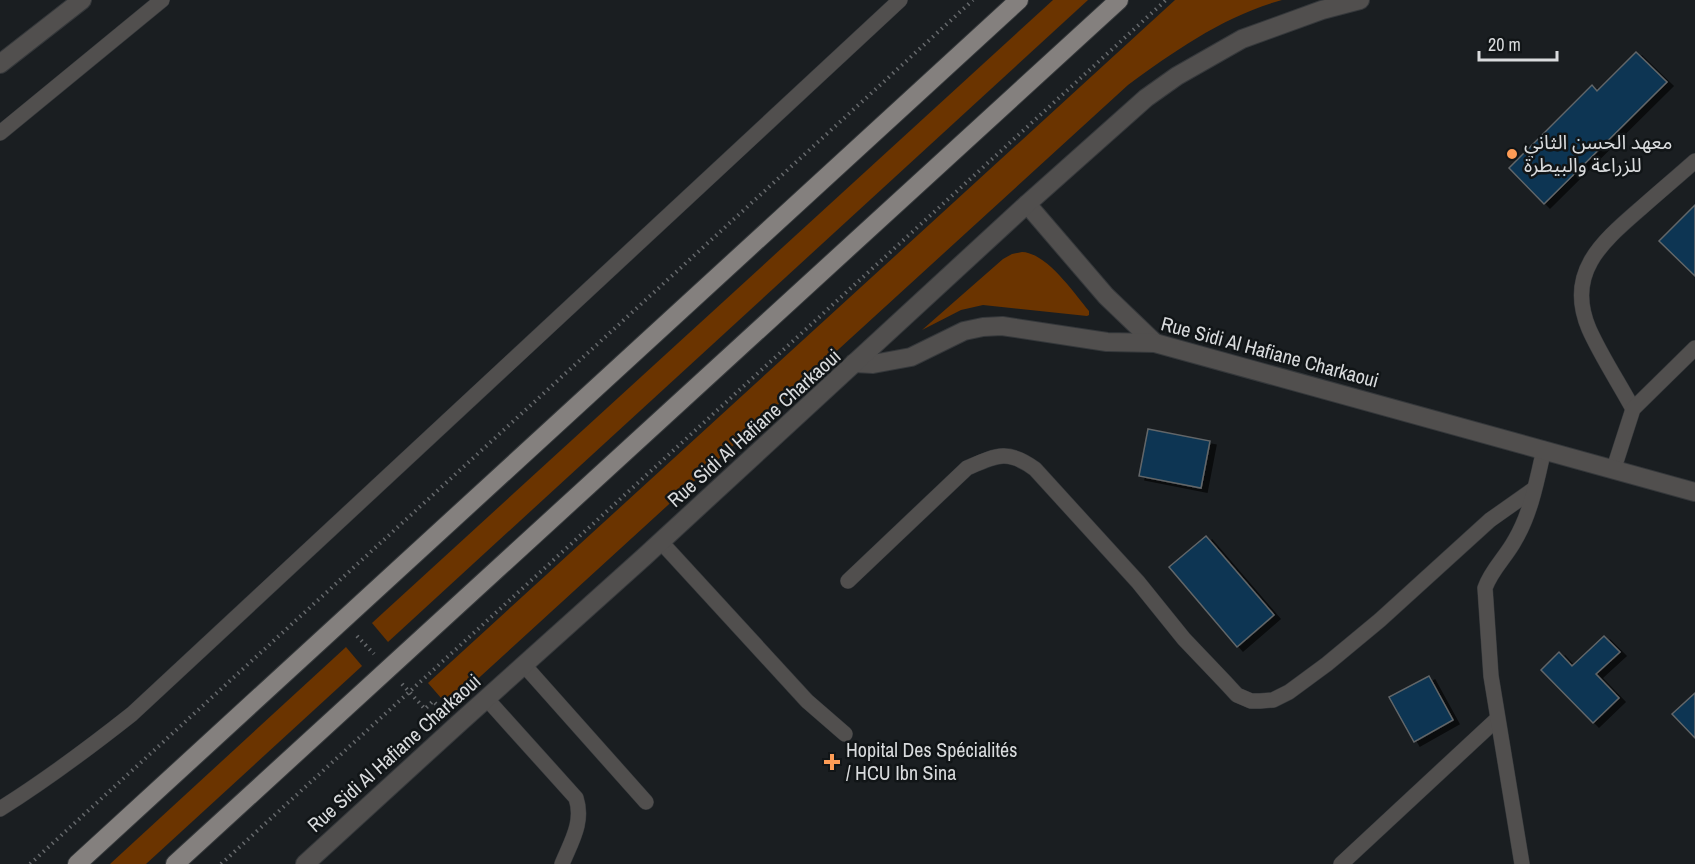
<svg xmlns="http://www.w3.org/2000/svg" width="1695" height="864" viewBox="0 0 1695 864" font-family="'Archivo Narrow','Noto Sans Arabic',sans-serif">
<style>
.green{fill:#6b3400}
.building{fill:#083552;stroke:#626669;stroke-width:1.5;filter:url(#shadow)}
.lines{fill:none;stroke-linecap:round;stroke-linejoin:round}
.lane-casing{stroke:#35383b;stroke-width:16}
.street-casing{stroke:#35383b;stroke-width:20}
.primary-casing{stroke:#35383b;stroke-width:20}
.path{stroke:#66696c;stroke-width:4;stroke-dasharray:1.5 4.5;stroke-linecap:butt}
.lane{stroke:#514f4e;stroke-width:15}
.street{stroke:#514f4e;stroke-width:18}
.primary{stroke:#84807e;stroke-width:18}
.poi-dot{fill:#fd9c56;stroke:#111517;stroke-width:2}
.labels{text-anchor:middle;stroke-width:5;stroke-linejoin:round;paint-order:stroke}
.poi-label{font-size:20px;fill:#d9dbdd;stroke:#111517;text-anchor:start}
.street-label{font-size:20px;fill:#d9dbdd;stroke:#111517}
</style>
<defs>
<filter id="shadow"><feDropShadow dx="6" dy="4" stdDeviation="0" flood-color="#0009"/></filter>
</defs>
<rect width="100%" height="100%" fill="#1a1e21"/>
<g class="green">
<path d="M1053 0H1088L388 642 372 623Z"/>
<path d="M1175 0H1282C1226 15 1174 51 1128 85L448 706 428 683Z"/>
<path d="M1022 252C1047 253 1073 292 1089 311V315L1087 316 983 305 961 310 922 330 1003 259 1012 254Z"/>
<path d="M346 647 362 666 146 864H110Z"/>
</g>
<g class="building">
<path d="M1636 52 1667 82 1544 204 1509 168 1592 85 1597 91Z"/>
<path d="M1695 205V276L1659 241Z"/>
<path d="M1148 429 1210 441 1201 488 1139 476Z"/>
<path d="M1206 536 1274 615 1237 647 1169 567Z"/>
<path d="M1604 636 1620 652 1596 674 1619 698 1593 723 1541 670 1559 652 1572 666Z"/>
<path d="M1429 676 1453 720 1414 742 1389 697Z"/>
<path d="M1695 693V738L1672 714Z"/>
</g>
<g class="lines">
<defs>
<g id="lane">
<path d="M0 133 162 0"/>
<path d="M1633 409C1619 383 1601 356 1589 329 1565 273 1602 242 1640 209 1658 193 1677 177 1695 161"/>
<path d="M1614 468 1633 409 1695 348"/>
<path d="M661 542 807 701 845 734"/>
<path d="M848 581 967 468C997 455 1008 449 1035 469L1138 582 1184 639 1225 682 1237 695 1251 701H1260L1273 700 1289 692 1327 664 1380 620 1490 520 1534 489"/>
<path d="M524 665 646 802"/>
<path d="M486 698 576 798C584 822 571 842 562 864"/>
<path d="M0 809C46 780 89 748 132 714L900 0"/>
<path d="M1341 864 1497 719"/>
<path d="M1522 864 1491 676 1485 588C1491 570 1506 557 1515 540 1531 513 1537 480 1544 449"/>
</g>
<g id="street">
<path d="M0 64 82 0"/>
<path d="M1027 204 1106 296 1155 343"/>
<path d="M854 363 873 364 911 357 964 331 983 327 1002 326 1107 342 1155 343 1695 492"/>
<path d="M305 864 457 725 644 557 1027 204 1146 98 1177 76 1242 39 1322 10 1360 0"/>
</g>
<g id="primary">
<path d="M77 864 1019 0"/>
<path d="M175 864 1119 0"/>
</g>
</defs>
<use href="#lane" class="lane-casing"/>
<use href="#street" class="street-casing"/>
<use href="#primary" class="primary-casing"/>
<g class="path">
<path d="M357 636 374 654"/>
<path d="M402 684 425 709 433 701 443 711"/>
<path d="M30 864 973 0"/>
<path d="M221 864 1166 0"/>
</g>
<use href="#lane" class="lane"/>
<use href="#street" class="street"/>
<use href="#primary" class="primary"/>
</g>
<g class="poi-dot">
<circle cx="1512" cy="154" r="6"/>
<path d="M829 753h6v6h6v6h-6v6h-6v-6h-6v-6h6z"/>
</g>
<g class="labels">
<g class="poi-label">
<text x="1524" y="149">معهد الحسن الثاني<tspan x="1524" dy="23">للزراعة والبيطرة</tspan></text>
<text x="846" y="757">Hopital Des Spécialités<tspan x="846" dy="23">/ HCU Ibn Sina</tspan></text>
</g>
<g class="street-label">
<text transform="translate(1270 352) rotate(15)" y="7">Rue Sidi Al Hafiane Charkaoui</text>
<text transform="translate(754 428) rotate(-42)" y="7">Rue Sidi Al Hafiane Charkaoui</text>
<text transform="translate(394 753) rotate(-42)" y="7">Rue Sidi Al Hafiane Charkaoui</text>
</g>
</g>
<path d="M1479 51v9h78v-9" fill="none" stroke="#d9dbdd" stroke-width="3"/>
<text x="1488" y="51" font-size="18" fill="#d9dbdd" stroke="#111517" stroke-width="4.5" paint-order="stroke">20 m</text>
</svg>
